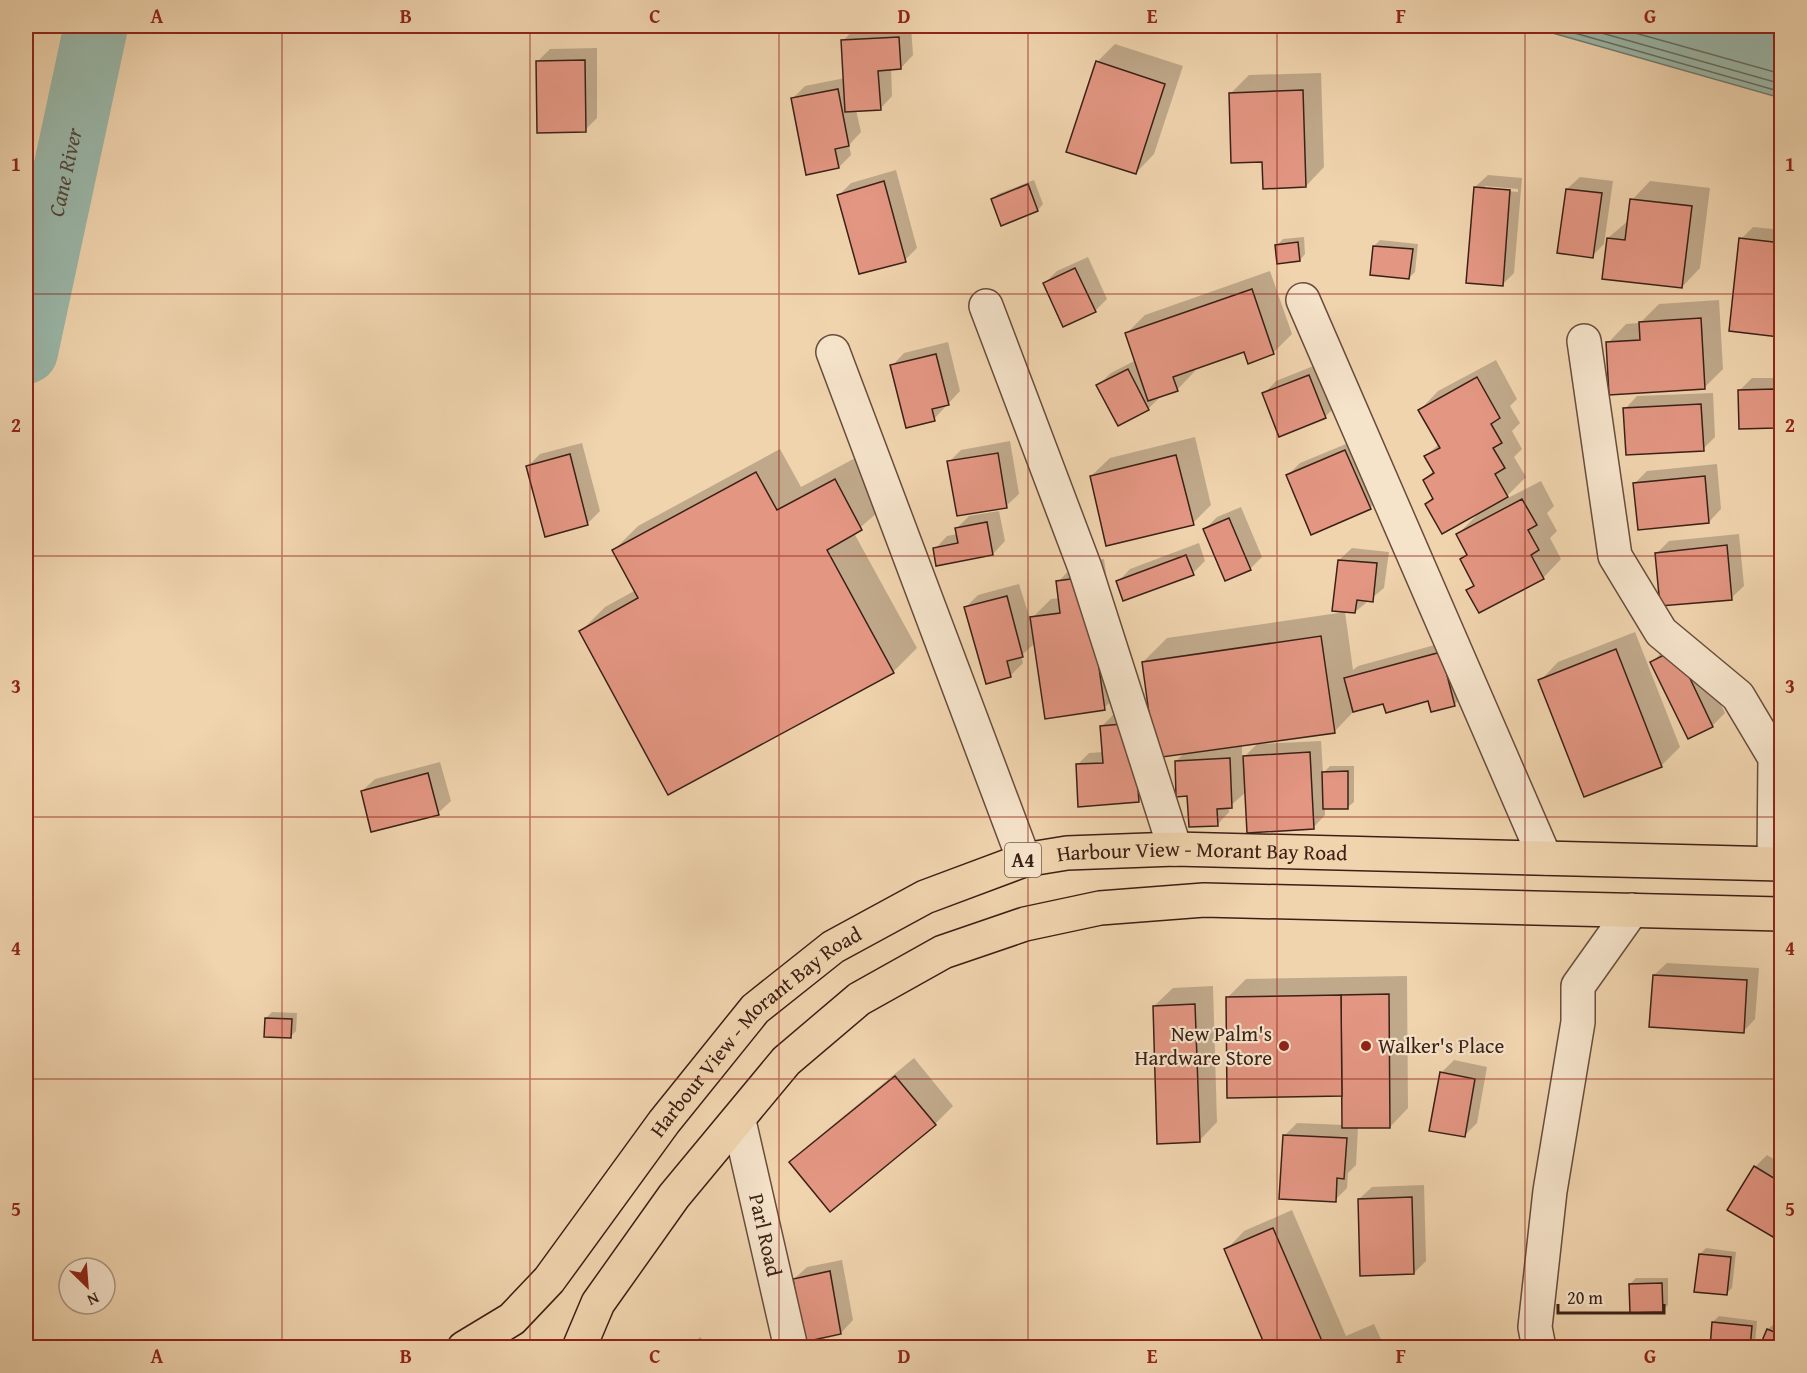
<svg xmlns="http://www.w3.org/2000/svg" width="1807" height="1373" viewBox="0 0 1807 1373" font-family="'Gentium Book Plus',serif">
<style>
.water{fill:#9ab8aa;stroke:#747b6f;stroke-width:1.5}
.shadow{fill:#0003;fill-rule:evenodd}
.lines{fill:none;stroke-linecap:round;stroke-linejoin:round}
.shore{stroke:#6a6c60;stroke-width:1.5}
.river{stroke:#9ab8aa;stroke-width:64}
.building{fill:#e39682;stroke:#3b2016;stroke-width:1.5}
.street-casing{stroke:#684d3c;stroke-width:36}
.highway-casing{stroke:#3b2016;stroke-width:36}
.street{stroke:#f5e3ca;stroke-width:33}
.highway{stroke:#f0d4ae;stroke-width:33}
.grid{fill:none;stroke:#8f2418;stroke-width:1.5;stroke-opacity:0.55}
.poi-dot{fill:#8f2418;stroke:#f5e3ca;stroke-width:2}
.labels{text-anchor:middle;stroke-width:4.5;stroke-linejoin:round;paint-order:stroke}
.shield{fill:#f5e3ca;stroke:#735a4c;stroke-width:1.5}
.shield-label{font-size:20px;font-weight:bold;fill:#3b2016}
.street-label{font-size:21px;fill:#3b2016;stroke:#f5e3ca}
.poi-label{font-size:21px;fill:#3b2016;stroke:#f5e3ca;text-anchor:end}
.water-label{font-size:22px;font-style:italic;fill:#53463b;stroke:#f5e3ca}
.neatline{fill:none;stroke:#8f2418;stroke-width:2}
.grid-label{font-size:20px;text-anchor:middle;font-weight:bold;fill:#8f2418}
</style>
<rect width="100%" height="100%" fill="#f0d4ae"/>
<filter id="stains"><feTurbulence type="fractalNoise" baseFrequency=".00333" numOctaves="4"/><feColorMatrix values="0 0 0 0 .2 0 0 0 0 .09 0 0 0 0 .02 0 0 0 .5 -.17"/></filter>
<radialGradient id="worn" r=".72"><stop offset=".6" stop-color="#630" stop-opacity="0"/><stop offset="1" stop-color="#630" stop-opacity=".3"/></radialGradient>
<path class="water" d="M1528 26H1781V98Z"/>
<g class="shadow">
<path d="M911 26 913 55 901 68H891L892 96 880 109 856 110 861 132 849 145 851 155 839 167 793 98 805 86 845 78 843 41 855 28Z"/>
<path d="M1115 44 1183 66 1154 154 1136 173 1097 62Z"/>
<path d="M597 48V118L585 130 538 61 550 49Z"/>
<path d="M1321 73 1324 167 1306 186 1263 160 1230 94 1249 75Z"/>
<path d="M896 170 917 248 905 260 839 195 851 183Z"/>
<path d="M1488 175 1522 178 1514 273 1502 285 1475 187ZM1485 186 1518 189V192L1485 189Z"/>
<path d="M1580 177 1613 181 1604 244 1592 256 1567 189Z"/>
<path d="M1034 180 1043 204 1038 210 1002 224 992 200 998 194Z"/>
<path d="M1650 181 1710 188 1700 268 1682 287 1608 238 1629 220 1632 200Z"/>
<path d="M1753 227 1782 230V331L1778 335 1741 239Z"/>
<path d="M1304 237 1305 254 1300 260 1277 245 1283 239Z"/>
<path d="M1380 240 1418 244 1415 272 1409 278 1374 246Z"/>
<path d="M1088 257 1107 299 1095 311 1045 283 1057 271Z"/>
<path d="M1270 271 1292 334 1273 353 1245 350 1194 368 1195 371 1177 390 1160 397 1148 409 1098 385 1111 373 1136 360 1126 334 1145 315Z"/>
<path d="M1719 300 1723 369 1705 387 1608 343 1626 324 1640 323 1659 304Z"/>
<path d="M948 342 960 391 934 419 892 366 904 353Z"/>
<path d="M1496 360 1517 399 1510 406 1520 423 1512 431 1522 449 1514 457 1526 477 1502 501 1541 481 1554 506 1547 513 1557 531 1550 538 1561 559 1543 578 1468 590 1475 584 1462 560 1468 553 1458 534 1480 512 1426 504 1434 496 1425 480 1434 470 1426 456 1439 444 1420 410 1438 391Z"/>
<path d="M1321 363 1338 404 1325 417 1264 394 1276 381Z"/>
<path d="M1752 378H1782V420L1775 427 1740 390Z"/>
<path d="M1713 393 1715 437 1703 449 1625 409 1637 396Z"/>
<path d="M1195 437 1211 505 1193 523 1091 476 1110 458Z"/>
<path d="M1358 439 1382 495 1370 508 1287 476 1300 463Z"/>
<path d="M1010 441 1019 494 1006 506 949 462 961 450Z"/>
<path d="M582 443 600 511 588 523 546 535 527 467 540 454Z"/>
<path d="M780 449 801 487 859 456 886 505 854 533 917 648 893 672 581 631 605 607 636 590 614 550 638 526Z"/>
<path d="M1717 464 1721 509 1709 522 1634 484 1647 471Z"/>
<path d="M1241 507 1262 557 1250 569 1205 529 1217 517Z"/>
<path d="M999 511 1005 541 993 554 935 549 947 536 958 534 957 528 969 516Z"/>
<path d="M1739 534 1744 586 1731 598 1657 553 1669 541Z"/>
<path d="M1199 543 1205 561 1193 573 1118 582 1130 569Z"/>
<path d="M1352 548 1389 552 1384 588 1355 612 1339 560Z"/>
<path d="M1104 559 1123 690 1104 708 1036 642 1021 656 1023 663 1010 676 966 607 978 595 1019 584 1034 632 1032 618 1051 599 1060 598 1058 582 1076 563Z"/>
<path d="M1345 612 1353 670 1358 666 1453 640 1467 692 1455 704 1430 700 1384 702 1356 709 1335 731 1259 742 1260 744 1321 741 1323 773 1330 766H1354V802L1348 807 1325 808V815L1313 828 1246 792 1229 807V812L1217 825 1189 795 1176 761 1185 752 1143 662 1167 638ZM1259 742 1242 759V744Z"/>
<path d="M1635 632 1680 747 1662 765 1585 795 1540 681 1558 662Z"/>
<path d="M1689 638 1725 713 1713 725 1688 737 1652 662 1664 650Z"/>
<path d="M1145 711 1150 788 1138 801 1077 765 1089 753 1104 752 1102 726 1114 714Z"/>
<path d="M440 762 451 801 438 813 362 791 375 779Z"/>
<path d="M1667 963 1759 968 1755 1019 1743 1032 1654 975Z"/>
<path d="M1407 976 1408 1108 1390 1127H1358L1356 1165 1348 1173 1347 1188 1335 1200 1285 1135 1297 1123 1344 1125V1095L1227 998 1246 979Z"/>
<path d="M1213 986 1217 1122 1199 1141 1154 1006 1173 988Z"/>
<path d="M272 1012 297 1013 296 1031 291 1036 266 1018Z"/>
<path d="M914 1058 953 1106 935 1124 791 1162 810 1144Z"/>
<path d="M1454 1060 1487 1067 1477 1123 1464 1136 1441 1073Z"/>
<path d="M1767 1155 1782 1164V1226L1772 1235 1755 1167Z"/>
<path d="M1424 1185 1426 1261 1414 1273 1359 1199 1372 1187Z"/>
<path d="M1292 1210 1346 1336 1374 1324 1385 1348H1268L1226 1250 1244 1231Z"/>
<path d="M1706 1248 1736 1252 1732 1288 1726 1294 1700 1254Z"/>
<path d="M842 1260 853 1320 841 1333 794 1279 807 1267Z"/>
<path d="M1636 1278H1668V1305L1662 1311 1630 1284Z"/>
<path d="M1719 1316 1757 1321 1755 1345 1752 1348H1717L1713 1322Z"/>
<path d="M1774 1324 1782 1327V1348H1760L1768 1329Z"/>
<path d="M700 1337 712 1348H689Z"/>
</g>
<g class="lines">
<g class="shore">
<path d="M1550 26 1782 92"/>
<path d="M1577 26 1782 84"/>
<path d="M1610 26 1782 74"/>
</g>
<path class="river" id="s1" d="M26 352 96 26"/>
</g>
<g class="building">
<path d="M899 37 901 69 878 71 881 110 845 112 841 40Z"/>
<path d="M585 60 586 132 537 133 536 61Z"/>
<path d="M1096 61 1165 84 1136 174 1066 152Z"/>
<path d="M838 89 849 146 835 149 839 168 806 175 791 98Z"/>
<path d="M1303 90 1306 187 1263 189 1262 162 1231 163 1229 93Z"/>
<path d="M884 181 906 262 859 274 837 195Z"/>
<path d="M1028 184 1038 211 1001 226 991 199Z"/>
<path d="M1474 187 1510 190 1503 286 1466 283Z"/>
<path d="M1566 189 1602 193 1593 258 1557 253Z"/>
<path d="M1630 199 1692 206 1682 288 1602 279 1607 238 1625 240Z"/>
<path d="M1739 238 1782 243V312L1779 337 1729 331Z"/>
<path d="M1298 242 1300 261 1277 264 1275 245Z"/>
<path d="M1373 246 1413 249 1409 279 1370 275Z"/>
<path d="M1075 268 1096 312 1063 327 1043 283Z"/>
<path d="M1252 289 1274 354 1248 364 1244 352 1173 377 1178 391 1148 401 1125 333Z"/>
<path d="M1701 318 1705 389 1609 395 1606 342 1640 340 1639 322Z"/>
<path d="M936 354 949 405 932 409 935 421 906 428 890 365Z"/>
<path d="M1128 369 1149 410 1118 426 1096 385Z"/>
<path d="M1309 375 1326 418 1279 437 1262 393Z"/>
<path d="M1477 377 1500 418 1491 424 1502 443 1493 448 1505 468 1495 474 1508 497 1442 534 1425 504 1433 499 1423 480 1434 473 1424 456 1440 448 1418 410Z"/>
<path d="M1775 389 1776 428 1739 429 1738 390Z"/>
<path d="M1701 404 1704 451 1626 455 1623 408Z"/>
<path d="M1345 450 1371 509 1311 535 1286 475Z"/>
<path d="M998 453 1007 508 957 516 947 461Z"/>
<path d="M570 454 588 525 545 537 526 466Z"/>
<path d="M1176 455 1194 525 1106 546 1090 476Z"/>
<path d="M756 472 777 510 835 479 862 530 827 550 894 673 668 795 579 631 638 598 612 550Z"/>
<path d="M1705 476 1709 523 1638 530 1633 483Z"/>
<path d="M1522 499 1537 525 1528 530 1539 550 1531 555 1544 579 1479 613 1466 590 1474 586 1460 559 1467 555 1456 534Z"/>
<path d="M1229 518 1251 570 1225 581 1203 529Z"/>
<path d="M987 522 993 555 936 566 933 548 958 543 955 528Z"/>
<path d="M1727 545 1732 600 1660 606 1655 553Z"/>
<path d="M1186 555 1194 575 1123 601 1116 581Z"/>
<path d="M1338 560 1377 563 1373 602 1357 600 1355 613 1332 611Z"/>
<path d="M1086 577 1105 710 1045 719 1030 617 1060 613 1056 581Z"/>
<path d="M1007 596 1023 657 1007 661 1011 677 986 684 964 607Z"/>
<path d="M1321 636 1335 733 1155 758 1142 662Z"/>
<path d="M1616 649 1662 767 1584 797 1538 680Z"/>
<path d="M1676 649 1713 727 1688 739 1650 662Z"/>
<path d="M1441 652 1455 706 1431 712 1428 701 1386 713 1383 704 1353 712 1344 678Z"/>
<path d="M1133 723 1139 802 1078 807 1076 764 1103 763 1100 726Z"/>
<path d="M1310 752 1314 829 1247 833 1243 756Z"/>
<path d="M1230 758 1232 808 1217 809 1218 826 1189 827 1187 796 1176 797 1175 761Z"/>
<path d="M1348 771V809H1323L1322 772Z"/>
<path d="M428 773 439 815 371 832 361 791Z"/>
<path d="M1653 975 1747 980 1744 1033 1649 1027Z"/>
<path d="M1389 994 1390 1128H1342L1341 995Z"/>
<path d="M1341 995 1342 1096 1227 1098 1226 997Z"/>
<path d="M1195 1004 1200 1142 1157 1144 1153 1006Z"/>
<path d="M265 1018 292 1019 291 1038 264 1037Z"/>
<path d="M1440 1072 1475 1079 1465 1137 1429 1131Z"/>
<path d="M895 1076 936 1125 830 1212 789 1162Z"/>
<path d="M1283 1135 1347 1138 1344 1179 1337 1178 1336 1202 1279 1199Z"/>
<path d="M1754 1166 1782 1183V1222L1773 1237 1727 1210Z"/>
<path d="M1412 1197 1414 1274 1360 1276 1358 1199Z"/>
<path d="M1273 1228 1325 1348H1266L1224 1249Z"/>
<path d="M1699 1254 1731 1257 1727 1295 1694 1292Z"/>
<path d="M830 1271 841 1334 804 1342 793 1279Z"/>
<path d="M1662 1283 1663 1312 1630 1313 1629 1284Z"/>
<path d="M1712 1322 1752 1326 1750 1348H1710Z"/>
<path d="M1767 1329 1782 1335V1348H1759Z"/>
<path d="M1356 1341 1358 1348H1341Z"/>
</g>
<g class="lines">
<defs>
<g id="street">
<path d="M1303 300 1545 858"/>
<path d="M986 306 1085 568 1175 849"/>
<path d="M1584 341 1615 556 1661 632 1738 696 1775 758 1774 863"/>
<path d="M833 352 1024 860"/>
<path id="s2" d="M739 1121 791 1348"/>
<path d="M1539 1348 1535 1327 1550 1191 1578 1022V986L1632 910"/>
</g>
<g id="highway">
<path id="s3" d="M464 1348 512 1319 549 1280 664 1122 755 1009 833 947 925 897 1024 860 1067 853 1175 849 1782 864"/>
<path d="M579 1348 598 1303 674 1196 786 1061 859 999 943 952 1025 924 1100 908 1204 900 1782 914"/>
</g>
</defs>
<use href="#street" class="street-casing"/>
<use href="#highway" class="highway-casing"/>
<use href="#street" class="street"/>
<use href="#highway" class="highway"/>
</g>
<path class="grid" d="M282 26V1348M530 26V1348M779 26V1348M1028 26V1348M1277 26V1348M1525 26V1348M26 294H1782M26 556H1782M26 817H1782M26 1079H1782"/>
<g class="poi-dot">
<circle cx="1284" cy="1046" r="6"/>
<circle cx="1366" cy="1046" r="6"/>
</g>
<g class="labels">
<rect class="shield" x="1005" y="843" width="36" height="34" rx="4.5"/>
<g class="shield-label">
<text x="1023" y="867">A4</text>
</g>
<g class="street-label">
<text dy="7" stroke="none"><textPath href="#s3" startOffset="939">Harbour View - Morant Bay Road</textPath></text>
<text dy="7" stroke="none"><textPath href="#s3" startOffset="435">Harbour View - Morant Bay Road</textPath></text>
<text dy="7" stroke="none"><textPath href="#s2" startOffset="117">Parl Road</textPath></text>
</g>
<g class="poi-label">
<text x="1272" y="1041">New Palm's<tspan x="1272" dy="24">Hardware Store</tspan></text>
<text x="1378" y="1053" text-anchor="start">Walker's Place</text>
</g>
<g class="water-label">
<text dy="8" stroke="none"><textPath href="#s1" startOffset="184">Cane River</textPath></text>
</g>
</g>
<rect width="1807" height="1373" fill="none" stroke="#f0d4ae" stroke-width="66"/>
<g transform="translate(87 1286) rotate(155)"><circle r="28" fill="#f5e3ca" stroke="#ab9582" stroke-width="1.5"/>
<path d="M0-4.5L10 22L0 15L-10 22Z" fill="#8f2418"/>
<text y="-9" font-size="16" font-weight="bold" text-anchor="middle" fill="#3b2016">N</text>
</g>
<path d="M1558 1304v9h106v-9" fill="none" stroke="#3b2016" stroke-width="3"/>
<text x="1567" y="1304" font-size="18" fill="#3b2016" stroke="#f5e3ca" stroke-width="4.5" paint-order="stroke">20 m</text>
<rect x="33" y="33" width="1741" height="1307" class="neatline"/>
<g class="grid-label">
<text x="157" y="23">A</text>
<text x="406" y="23">B</text>
<text x="655" y="23">C</text>
<text x="904" y="23">D</text>
<text x="1152" y="23">E</text>
<text x="1401" y="23">F</text>
<text x="1650" y="23">G</text>
<text x="16" y="171">1</text>
<text x="1790" y="171">1</text>
<text x="16" y="432">2</text>
<text x="1790" y="432">2</text>
<text x="16" y="693">3</text>
<text x="1790" y="693">3</text>
<text x="16" y="955">4</text>
<text x="1790" y="955">4</text>
<text x="16" y="1216">5</text>
<text x="1790" y="1216">5</text>
<text x="157" y="1363">A</text>
<text x="406" y="1363">B</text>
<text x="655" y="1363">C</text>
<text x="904" y="1363">D</text>
<text x="1152" y="1363">E</text>
<text x="1401" y="1363">F</text>
<text x="1650" y="1363">G</text>
</g>
<rect width="100%" height="100%" filter="url(#stains)"/>
<rect width="100%" height="100%" fill="url(#worn)"/>
</svg>
